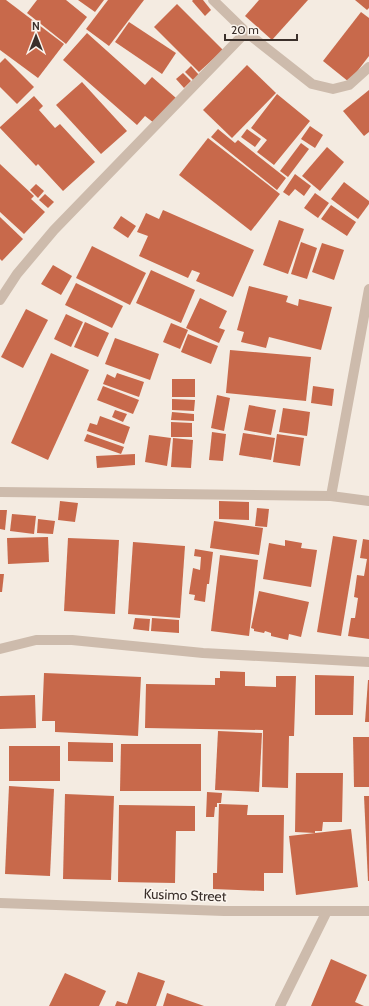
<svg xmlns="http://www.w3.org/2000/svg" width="369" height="1006" viewBox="0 0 369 1006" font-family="Cabin,sans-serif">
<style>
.building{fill:#c8694b}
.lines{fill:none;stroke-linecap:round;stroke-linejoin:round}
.minor{stroke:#cdbbac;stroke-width:10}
.labels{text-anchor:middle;stroke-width:3;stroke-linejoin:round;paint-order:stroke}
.street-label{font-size:14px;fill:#3b302b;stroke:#fbf5ee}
</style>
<rect width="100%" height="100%" fill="#f4ebe1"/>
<g class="building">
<path d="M0 0H6L64 44 38 78 0 50Z"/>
<path d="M37 0H66L87 17 66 44 27 13Z"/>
<path d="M78 0H104L95 12Z"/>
<path d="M108 0H144L109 46 86 29Z"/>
<path d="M193 0H203L211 10 205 16 192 1Z"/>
<path d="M259 0H308L272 40 245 16Z"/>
<path d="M355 0H369V8L367 10Z"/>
<path d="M177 4 223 50 199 72 154 27Z"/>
<path d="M361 12 369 18V56L349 82 323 61Z"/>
<path d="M129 22 176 53 162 74 115 42Z"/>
<path d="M87 33 145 85 152 77 176 98 154 123 145 116 137 125 63 60Z"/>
<path d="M5 58 34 87 17 104 0 87V63Z"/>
<path d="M247 65 276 93 232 138 203 110Z"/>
<path d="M191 66 199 75 194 81 185 72Z"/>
<path d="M183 73 191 81 184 88 176 79Z"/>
<path d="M82 82 127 131 101 154 56 105Z"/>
<path d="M369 90V132L364 136 343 111Z"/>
<path d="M277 94 310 121 274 165 257 152 267 140 251 128Z"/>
<path d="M34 96 43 106 39 110 55 128 60 124 95 162 63 191 38 164 36 166 0 128V127Z"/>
<path d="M310 126 323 135 315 148 301 139Z"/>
<path d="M218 129 235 143 238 140 286 178 277 190 211 137Z"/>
<path d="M247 129 261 139 255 147 241 137Z"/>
<path d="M208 138 280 194 251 231 179 175Z"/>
<path d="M301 143 309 149 288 177 280 171Z"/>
<path d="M327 147 344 162 320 191 302 176Z"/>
<path d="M0 164 34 196 31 199 45 212 24 234 0 212Z"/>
<path d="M295 174 311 186 304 196 295 189 289 196 283 192Z"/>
<path d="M344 182 369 201V204L358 219 331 199Z"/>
<path d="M36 184 44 191 38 198 30 190Z"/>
<path d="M315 193 329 203 318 218 304 208Z"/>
<path d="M45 194 54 202 48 208 39 200Z"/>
<path d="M331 205 356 222 347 236 321 219Z"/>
<path d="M163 210 254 250 233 297 196 281 200 273 192 270 188 278 139 256 148 236 137 232 146 213 159 219Z"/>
<path d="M121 216 136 226 128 238 113 228Z"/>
<path d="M0 217 23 239 2 261 0 259Z"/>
<path d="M279 220 304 229 288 274 263 265Z"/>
<path d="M301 242 317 248 307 279 291 274Z"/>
<path d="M322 243 344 250 334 280 312 272Z"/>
<path d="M92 246 146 273 130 305 76 278Z"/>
<path d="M53 265 72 276 61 295 41 284Z"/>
<path d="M151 270 195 290 181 323 136 303Z"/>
<path d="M76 283 123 306 112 328 65 305Z"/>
<path d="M249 286 288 296 286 302 298 306 299 299 332 307 321 350 269 337 266 348 241 342 244 332 237 330Z"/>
<path d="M200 298 227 311 219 328 225 330 219 343 186 328Z"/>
<path d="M26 309 48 320 23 368 1 357Z"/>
<path d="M66 314 83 322 71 347 54 339Z"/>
<path d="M85 322 109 333 98 357 74 347Z"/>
<path d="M171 323 188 330 180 349 163 342Z"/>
<path d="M188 334 218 346 211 364 181 352Z"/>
<path d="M115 338 159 354 150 380 105 364Z"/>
<path d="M230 350 311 357 306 401 226 393Z"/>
<path d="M51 353 89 370 48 460 11 443Z"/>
<path d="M117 373 144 382 139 397 103 384 107 374 115 378Z"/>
<rect x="172" y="379" width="23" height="18"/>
<path d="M103 386 139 400 133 414 97 400Z"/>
<path d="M313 386 334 389 332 406 311 403Z"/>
<path d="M217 395 230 398 224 431 211 428Z"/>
<path d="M172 399 195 400 194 411 172 410Z"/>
<path d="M249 405 276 410 271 435 244 430Z"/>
<path d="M283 408 310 412 307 436 279 432Z"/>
<path d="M115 410 127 414 123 422 112 417Z"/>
<path d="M172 412 194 414V421L171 420Z"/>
<path d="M100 416 130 427 124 444 87 431 90 423 97 425Z"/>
<path d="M171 422 192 423V437H171Z"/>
<path d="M212 432 226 434 223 461 209 460Z"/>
<path d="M243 433 275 438 271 460 239 455Z"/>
<path d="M87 434 124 447 121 454 84 441Z"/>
<path d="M277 434 304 438 300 466 273 462Z"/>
<path d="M149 435 171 438 167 466 145 462Z"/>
<path d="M173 438 193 440 191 468 171 467Z"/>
<path d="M135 454V465L97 468 96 456Z"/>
<path d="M60 501 78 503 75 522 58 520Z"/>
<path d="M219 501 249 502V520L219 519Z"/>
<path d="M257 508 269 509 267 527 255 526Z"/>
<path d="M0 510H7L5 530 0 529Z"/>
<path d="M12 514 36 516 34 534 10 531Z"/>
<path d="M38 519 55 521 53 534 37 533Z"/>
<path d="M214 521 263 528 259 555 210 548Z"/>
<path d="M333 536 357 540 341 636 317 632Z"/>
<path d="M48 537 49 562 8 564 7 538Z"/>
<path d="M68 538 119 540 115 614 64 611Z"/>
<path d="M363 539 369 540V639L348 636 351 618H355L358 598 354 597 357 575 364 576 367 559 360 558Z"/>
<path d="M285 540 302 543 301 548 317 550 311 587 263 579 269 543 285 546Z"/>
<path d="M133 542 185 546 180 618 128 614Z"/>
<path d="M195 549 213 552 209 584H207L205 602 194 600 195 595 189 594 193 568 200 570 201 557 194 556Z"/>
<path d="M220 555 258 560 249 636 211 631Z"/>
<path d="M0 574H4L2 592H0Z"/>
<path d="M259 591 309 602 301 637 289 634 288 640 271 636V633L265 631 264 633 254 631V629L251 628Z"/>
<path d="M135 618 150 619 149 631 133 629Z"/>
<path d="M152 618 179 620V633L151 631Z"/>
<path d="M220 671 245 672V686L276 687V676H296L294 736H289L288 788 262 787 263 730 145 728 146 684 215 685V678H220Z"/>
<path d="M44 673 141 677 138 736 55 732V721H42Z"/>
<path d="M315 675 354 676 353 715H315Z"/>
<path d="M368 680H369V722H365Z"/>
<path d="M35 695 36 728 0 729V696Z"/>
<path d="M218 731 262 733 259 792 215 790Z"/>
<path d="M353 737H369V787H354Z"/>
<path d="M68 742 113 743V762L68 761Z"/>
<path d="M121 744H201V791H120Z"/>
<rect x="9" y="746" width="51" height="35"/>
<path d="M296 773H343L342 822H323L322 831H315V833L295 832Z"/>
<path d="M9 786 54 789 50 876 5 874Z"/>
<path d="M207 792 222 793 221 803H217V807H215L214 817H206Z"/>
<path d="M65 794 114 796 111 880 63 879Z"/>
<path d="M364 796H369V881H368Z"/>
<path d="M219 804 248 805 247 815H284L283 873H264V891L213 889V873H217Z"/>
<path d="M119 805 195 806V831H176L175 883 118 882Z"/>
<path d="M351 829 358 887 296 895 289 836Z"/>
<path d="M331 959 367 975 355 1002 364 1006H311Z"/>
<path d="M138 972 165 981 156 1006H115L117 1001 127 1004Z"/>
<path d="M65 973 106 991 99 1006H49Z"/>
<path d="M167 993 204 1006H163Z"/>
</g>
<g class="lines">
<g class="minor">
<path d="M213 0 246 32 312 84 333 89 349 85 369 67"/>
<path d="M0 300 17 274 54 230 246 32"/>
<path d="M0 492 331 496 369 501"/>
<path d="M331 496 369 289"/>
<path d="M0 649 36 640H72L203 653 369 662"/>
<path d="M0 903 224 911H369"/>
<path d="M280 1006 327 911"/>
</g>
</g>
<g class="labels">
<g class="street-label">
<text transform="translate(185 895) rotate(2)" y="5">Kusimo Street</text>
</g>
</g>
<g transform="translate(36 36)" stroke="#fbf5ee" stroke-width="3" paint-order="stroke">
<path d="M0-3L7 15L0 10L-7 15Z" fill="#3b302b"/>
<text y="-6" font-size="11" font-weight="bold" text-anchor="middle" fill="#3b302b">N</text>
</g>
<path d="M225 34v6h72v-6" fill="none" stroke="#3b302b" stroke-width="2"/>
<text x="231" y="34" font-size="12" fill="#3b302b" stroke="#fbf5ee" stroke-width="3" paint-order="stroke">20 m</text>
</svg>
